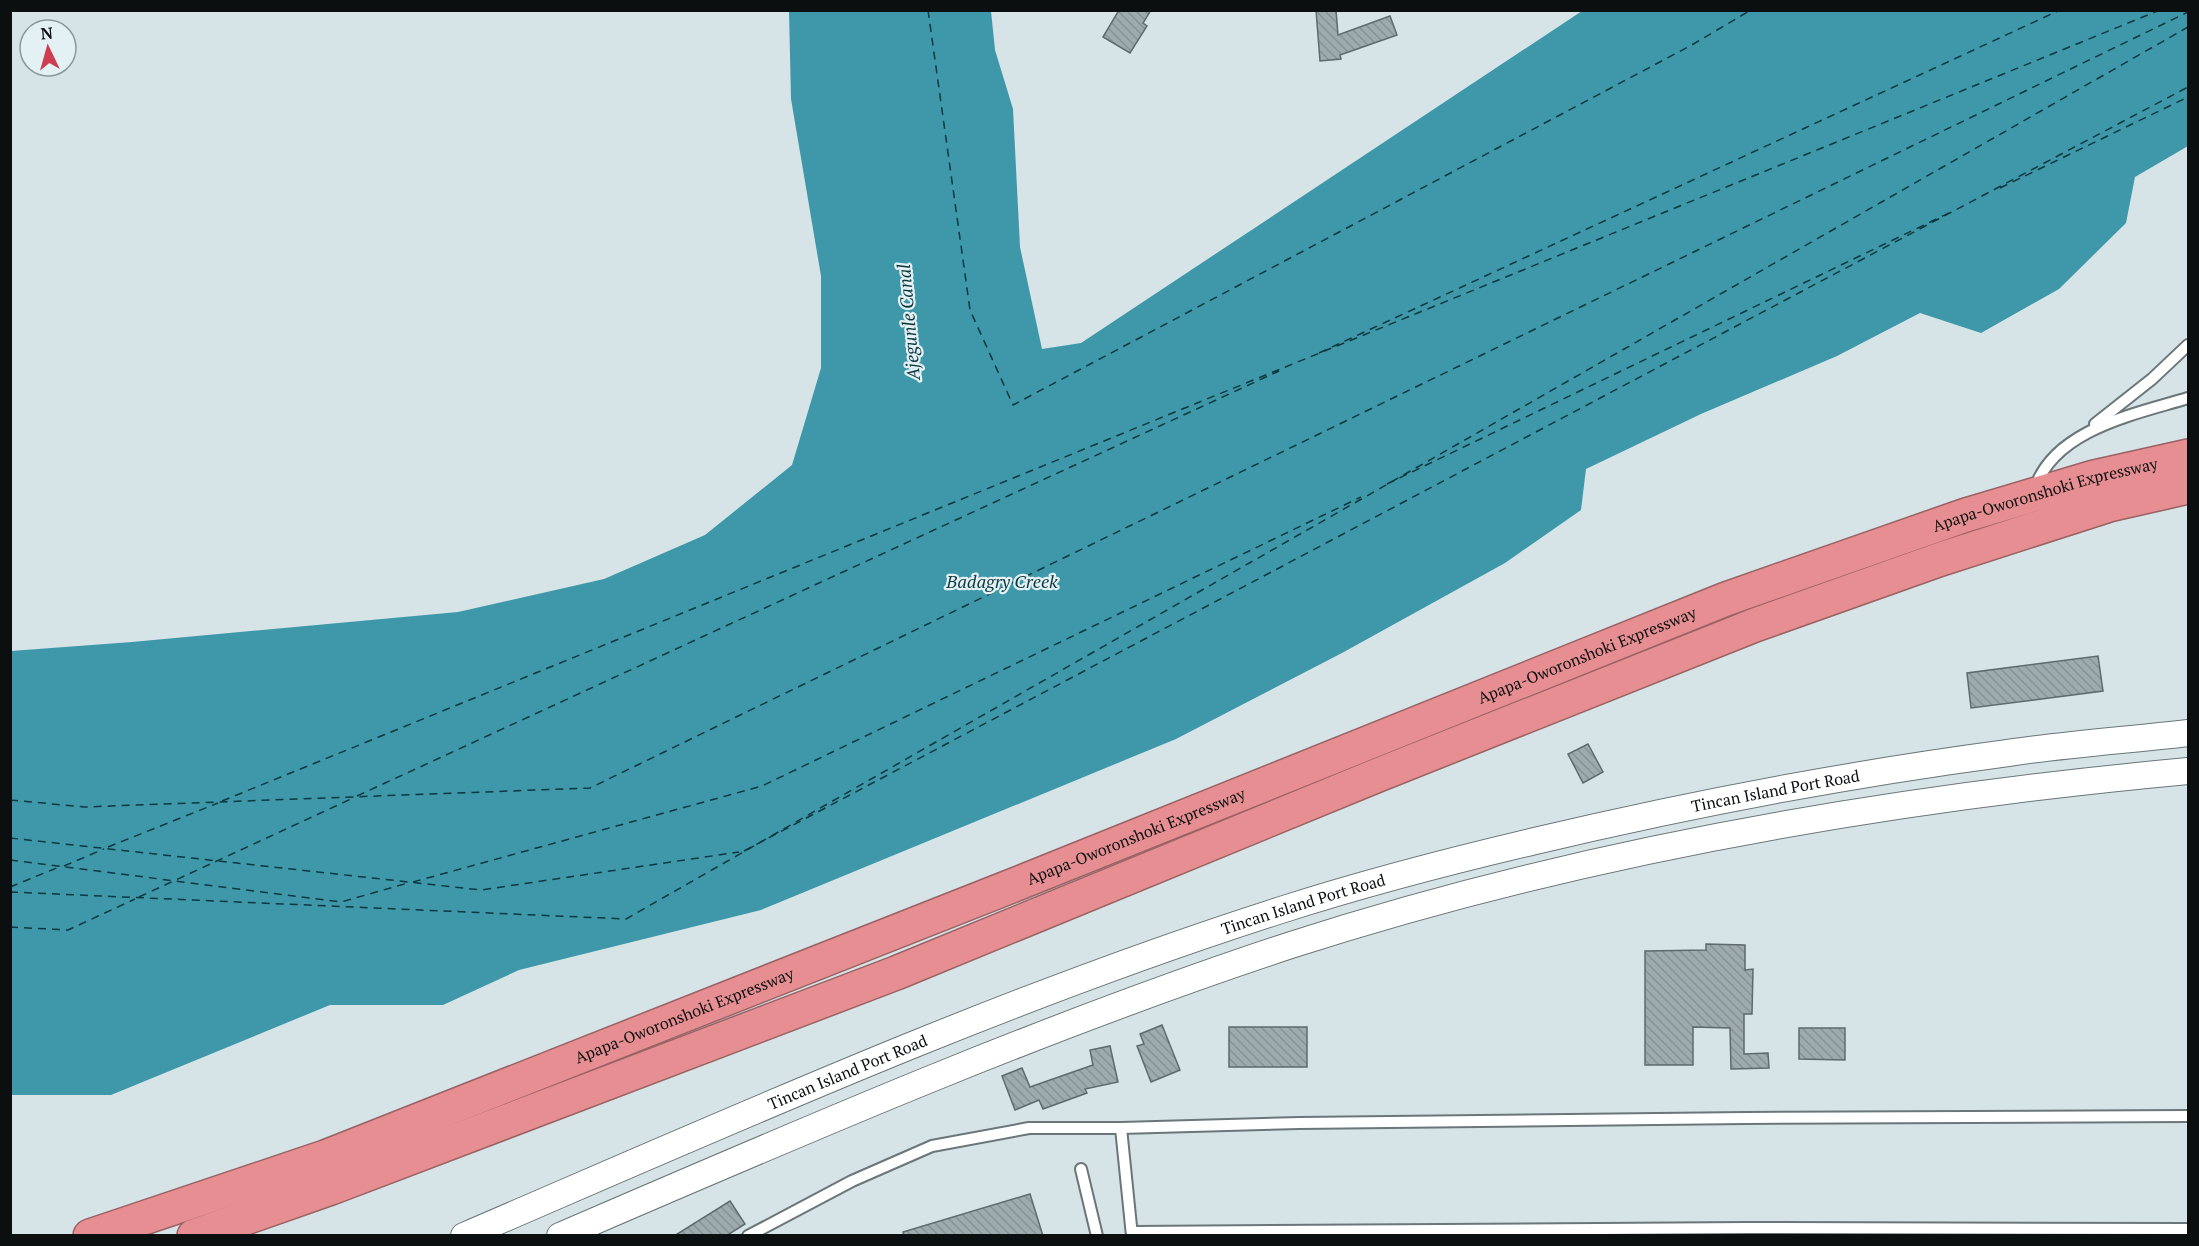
<svg xmlns="http://www.w3.org/2000/svg" width="2199" height="1246" viewBox="0 0 2199 1246" font-family="'PT Serif',serif">
<style>
.water{fill:#3e98a9}
.lines{fill:none;stroke-linecap:round;stroke-linejoin:round}
.ferry{stroke:#0d383f;stroke-width:1.5;stroke-dasharray:8 6;stroke-linecap:butt}
.building{fill:url(#building-back-hatch);stroke:#5e6a6d;stroke-width:1.5}
.service-casing{stroke:#6a7679;stroke-width:14}
.tertiary-casing{stroke:#6a7679;stroke-width:28}
.motorway-casing{stroke:#996264;stroke-width:36}
.service{stroke:#fff;stroke-width:10}
.tertiary{stroke:#fff;stroke-width:26}
.motorway{stroke:#e68e91;stroke-width:33}
.labels{text-anchor:middle;stroke-width:4.5;stroke-linejoin:round;paint-order:stroke}
.street-label{font-size:16px;fill:#0b0f10;stroke:#e3f1f4}
.water-label{font-size:18px;font-style:italic;fill:#0d383f;stroke:#e3f1f4}
</style>
<defs>
<pattern id="building-back-hatch" width="6" height="6" patternUnits="userSpaceOnUse" patternTransform="scale(1.5)"><rect width="6" height="6" fill="#9eabae"/><path d="M-1 5l2 2M0 0l6 6M5-1l2 2" fill="none" stroke="#879295"/></pattern>
</defs>
<rect width="100%" height="100%" fill="#d6e4e7"/>
<path class="water" d="M789 11H991L995 50 1013 109 1020 247 1042 349 1081 343 1582 11H2188V146L2135 177 2126 223 2059 289 1981 333 1920 313 1837 356 1701 414 1586 469 1581 510 1505 563 1342 653 1176 739 761 910 519 970 443 1005H330L111 1095H11V651L132 642 458 612 604 579 705 535 792 465 821 368V276L791 99Z"/>
<g class="lines">
<g class="ferry">
<path d="M928 10 970 310 1013 405 1690 46 1751 10"/>
<path d="M2000 188 2188 97"/>
<path d="M1319 353 2060 10"/>
<path d="M1387 484 1953 211"/>
<path d="M357 796 1279 371"/>
<path d="M10 800 85 807 590 788 2188 12"/>
<path d="M222 801 2160 10"/>
<path d="M10 838 481 890 739 852"/>
<path d="M108 847 218 803"/>
<path d="M744 851 2188 87"/>
<path d="M10 860 341 902 408 883"/>
<path d="M64 866 104 849"/>
<path d="M413 882 762 786 1361 497"/>
<path d="M10 887 59 867"/>
<path d="M10 892 626 919 2188 27"/>
<path d="M139 897 353 798"/>
<path d="M10 927 68 930 135 899"/>
</g>
</g>
<g class="building">
<path d="M1119 10H1151L1143 23 1147 26 1130 53 1103 37Z"/>
<path d="M1316 10H1336L1338 35 1390 16 1397 35 1340 55 1341 59 1320 61Z"/>
<path d="M2098 656 2103 691 1971 708 1967 673Z"/>
<path d="M1588 744 1603 772 1583 783 1568 754Z"/>
<path d="M1706 944 1745 945V970L1753 969 1752 1014H1744V1054L1768 1053 1769 1068 1731 1069 1730 1028 1693 1027V1065H1645V951L1706 950Z"/>
<path d="M1162 1025 1180 1070 1151 1082 1137 1046 1144 1044 1140 1034Z"/>
<rect x="1229" y="1027" width="78" height="40"/>
<path d="M1799 1028H1845V1060L1799 1059Z"/>
<path d="M1110 1046 1118 1082 1085 1089 1087 1093 1043 1109 1039 1100 1015 1110 1002 1076 1022 1068 1030 1087 1093 1065 1090 1050Z"/>
<path d="M1030 1194 1043 1236H904L903 1232Z"/>
<path d="M730 1201 745 1224 726 1236H674Z"/>
</g>
<g class="lines">
<defs>
<g id="service">
<path d="M2095 424 2152 379 2188 345"/>
<path d="M2035 488C2055 429 2136 414 2188 398"/>
<path d="M1121 1128 1132 1236"/>
<path d="M1081 1169 1097 1236"/>
<path d="M1132 1232 1747 1228 2188 1229"/>
<path d="M748 1236 852 1181 932 1146 1029 1128H1121L1299 1123 1746 1118 2188 1116"/>
</g>
<g id="tertiary">
<path id="s1" d="M464 1236C733 1120 1002 999 1281 910 1365 883 1450 861 1535 841 1691 804 1849 774 2008 753 2068 744 2128 740 2188 733"/>
<path d="M560 1236C801 1132 1042 1027 1291 945 1582 851 1885 799 2188 771"/>
</g>
<g id="motorway">
<path id="s2" d="M90 1236 325 1157 1019 883 1726 599 1966 515 2094 477 2188 456"/>
<path d="M194 1236 331 1188 896 973 1378 775 1755 625 1941 559 2109 505 2188 487"/>
</g>
</defs>
<use href="#service" class="service-casing"/>
<use href="#tertiary" class="tertiary-casing"/>
<use href="#motorway" class="motorway-casing"/>
<use href="#service" class="service"/>
<use href="#tertiary" class="tertiary"/>
<use href="#motorway" class="motorway"/>
</g>
<g class="labels">
<g class="street-label">
<text dy="6" stroke="none"><textPath href="#s2" startOffset="2092">Apapa-Oworonshoki Expressway</textPath></text>
<text dy="6" stroke="none"><textPath href="#s2" startOffset="1606">Apapa-Oworonshoki Expressway</textPath></text>
<text dy="6" stroke="none"><textPath href="#s1" startOffset="1389">Tincan Island Port Road</textPath></text>
<text dy="6" stroke="none"><textPath href="#s2" startOffset="1120">Apapa-Oworonshoki Expressway</textPath></text>
<text dy="6" stroke="none"><textPath href="#s1" startOffset="903">Tincan Island Port Road</textPath></text>
<text dy="6" stroke="none"><textPath href="#s2" startOffset="634">Apapa-Oworonshoki Expressway</textPath></text>
<text dy="6" stroke="none"><textPath href="#s1" startOffset="417">Tincan Island Port Road</textPath></text>
</g>
<g class="water-label">
<text transform="translate(909 322) rotate(-95)" y="6">Ajegunle Canal</text>
<text x="1002" y="588">Badagry Creek</text>
</g>
</g>
<rect width="2199" height="1246" fill="none" stroke="#0b0f10" stroke-width="24"/>
<g transform="translate(48 48) rotate(355)"><circle r="28" fill="#e3f1f4" stroke="#8d9799" stroke-width="1.5"/>
<path d="M0-4.5L10 22L0 15L-10 22Z" fill="#cd3d4f"/>
<text y="-9" font-size="16" font-weight="bold" text-anchor="middle" fill="#0b0f10">N</text>
</g>
</svg>
